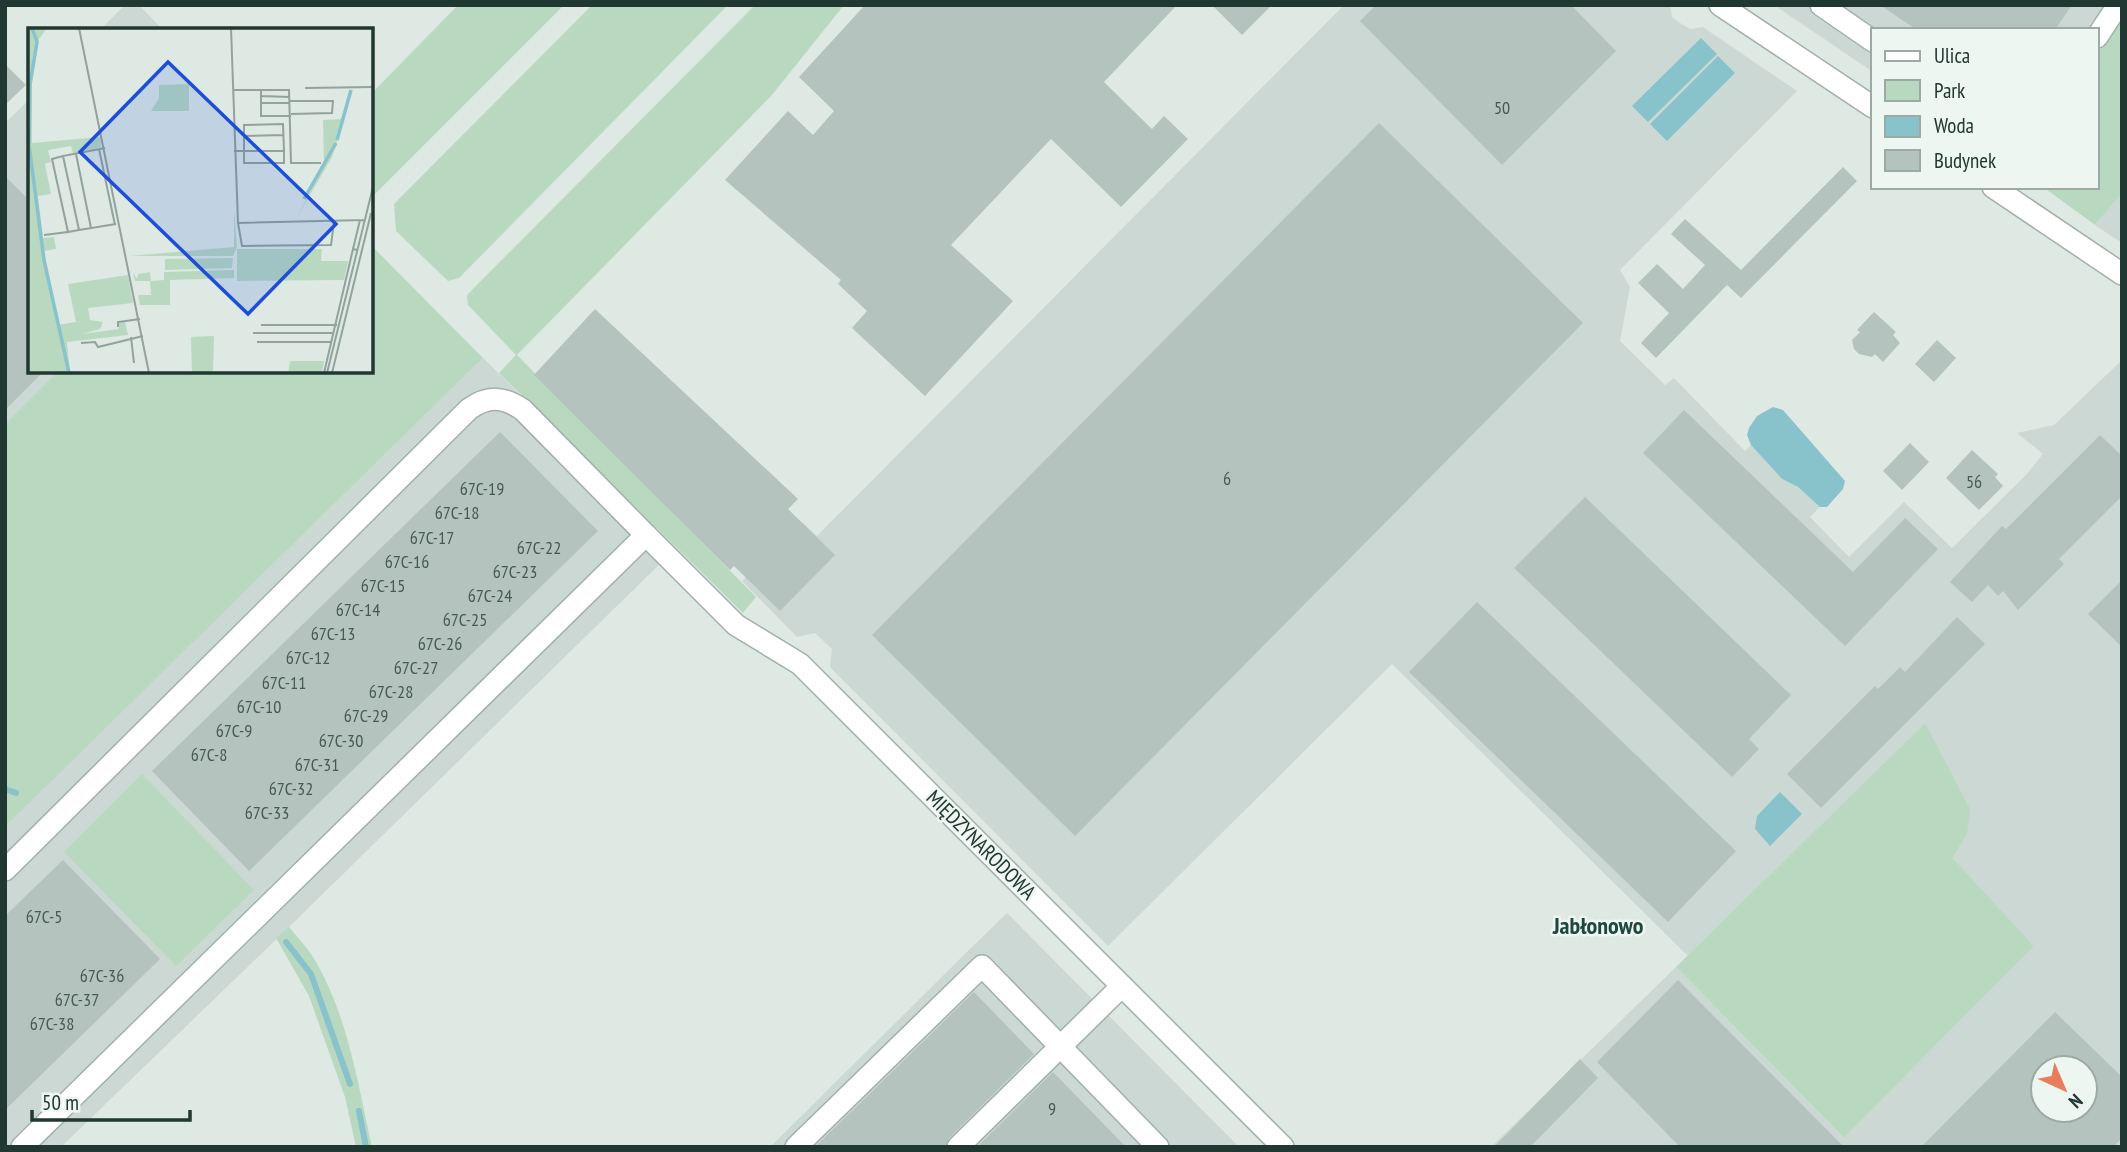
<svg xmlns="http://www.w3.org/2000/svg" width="2127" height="1152" viewBox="0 0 2127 1152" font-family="'PT Sans Narrow',sans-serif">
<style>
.built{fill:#ccd8d3;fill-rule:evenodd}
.green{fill:#b8d9c0}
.water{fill:#88c2cb}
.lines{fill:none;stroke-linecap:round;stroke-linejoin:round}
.stream{stroke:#88c2cb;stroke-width:6}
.building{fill:#b4c3bd;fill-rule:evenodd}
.minor-casing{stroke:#a2b0ab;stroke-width:24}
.minor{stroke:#fff;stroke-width:21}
.labels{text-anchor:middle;stroke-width:5;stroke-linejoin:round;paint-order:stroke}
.number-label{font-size:18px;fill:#465a54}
.street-label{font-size:21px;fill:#213731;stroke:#eef6f2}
.quarter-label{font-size:24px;font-weight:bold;fill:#1e483d;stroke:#eef6f2}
.inset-river{fill:none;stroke:#88c2cb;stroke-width:3.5}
.inset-road{fill:none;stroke:#92a29c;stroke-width:2}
.view{fill:#1d4ed8;fill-opacity:0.15;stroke:#1d4ed8;stroke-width:3.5}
.inset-edge{fill:none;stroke:#213731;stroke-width:3.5}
</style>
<rect width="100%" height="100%" fill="#dee9e4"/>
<g class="built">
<path d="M125 5H139L163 30H100Z"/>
<path d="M1344 5H1670L1672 17 1680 23 1690 29 1703 27 1797 91 1620 270 1630 287 1620 341 1665 385 1674 378 1745 451 1751 445 1782 479 1798 487 1820 507 1810 517 1849 557 1904 502 1952 548 2026 475 2043 454 2017 433 2054 425 2122 360V1147H1491L1676 967 1844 1138 2034 946 1953 858 1967 834 1925 723 1688 956 1392 664 1108 946 830 667 832 649 815 633 797 637 742 581 802 522 817 536ZM2043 1068H2085V1110H2043Z"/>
<path d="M1774 5H2122V18L2097 55V30H1873V72Z"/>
<path d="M30 99V371H58L5 424V123Z"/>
<path d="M2122 193V243L2095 225Z"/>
<path d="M483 358 674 546 668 556 289 927 61 1147H5V827Z"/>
<path d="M1007 913 1239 1147H770L972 947Z"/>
</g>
<g class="green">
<path d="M458 5H564L371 198V94Z"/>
<path d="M592 5H728L459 278 448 281 396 231 394 204Z"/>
<path d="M755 5H844L772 95 517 355 756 597 743 613 499 373 516 355 468 305 467 295Z"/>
<path d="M2122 18V193L2095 225 2043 187H2097V55Z"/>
<path d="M371 245 483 358 5 827V424L58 371H371Z"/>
<path d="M1925 723 1970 809 1967 834 1953 858 2034 946 1844 1138 1676 967Z"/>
<path d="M142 774 254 890 176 966 64 852Z"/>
<path d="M289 927C297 937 306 946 313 957 347 1012 358 1084 372 1147H356L345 1097 309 996 276 938Z"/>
</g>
<g class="water">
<path d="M1701 38 1717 54 1648 122 1632 106Z"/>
<path d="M1718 56 1735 73 1667 141 1650 124Z"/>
<path d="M1773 407 1783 410 1845 481 1843 489 1827 507H1820L1798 487 1782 479 1751 445 1747 435 1749 428 1757 416Z"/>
<path d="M1780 792 1802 814 1770 846 1755 829 1757 816Z"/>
</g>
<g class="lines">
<g class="stream">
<path d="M5 789 16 793"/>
<path d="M286 942 311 974 350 1084"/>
<path d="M359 1111 366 1147"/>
</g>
</g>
<g class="building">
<path d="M865 5H1177L1104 82 1152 129 1164 116 1188 139 1121 207 1051 139 951 245 1013 301 925 396 852 328 867 311 838 284 841 280 725 180 788 111 813 135 834 111 799 77Z"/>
<path d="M1212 5H1272L1242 35Z"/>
<path d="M1376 5H1571L1616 51 1502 165 1360 21Z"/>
<path d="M1880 5H2072L2055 30H1917Z"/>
<path d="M5 64 26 85 5 105Z"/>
<path d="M1379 123 1583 323 1075 836 872 635Z"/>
<path d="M1843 167 1857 181 1741 298 1727 285 1656 358 1641 343 1669 313 1638 283 1657 264 1683 289 1705 265 1671 234 1685 219 1741 270Z"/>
<path d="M5 176 30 201V371H44L5 410Z"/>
<path d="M595 309 798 499 788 509 835 555 780 611 734 566 730 570 534 375Z"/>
<path d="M1874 312 1896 332 1893 335 1900 343 1883 362 1875 354 1872 357 1859 354 1854 349 1852 340 1860 332 1857 330Z"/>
<path d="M1937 340 1956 358 1934 382 1915 364Z"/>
<path d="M1684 410 1853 572 1905 518 1938 549 1845 646 1643 453Z"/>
<path d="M500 432 598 531 249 871 152 771Z"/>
<path d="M2100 435 2122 456V496L2059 559 2064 564 2018 610 2003 591 1998 596 1988 585 1972 602 1950 582 2002 526 2006 529Z"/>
<path d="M1910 443 1929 462 1902 490 1883 471Z"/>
<path d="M1972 450 1998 474 1995 477 2003 486 1979 510 1946 478Z"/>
<path d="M1585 497 1791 695 1749 739 1759 749 1732 777 1514 568Z"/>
<path d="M2122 580V647L2088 614Z"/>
<path d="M1477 602 1736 851 1668 922 1409 672Z"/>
<path d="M1957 617 1985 644 1821 808 1787 774 1875 686 1878 689 1900 667 1905 672Z"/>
<path d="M63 860 160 959 5 1110V916Z"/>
<path d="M1678 980 1844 1147H1680L1597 1062Z"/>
<path d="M974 992 1034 1054 949 1138 945 1147H815Z"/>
<path d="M2055 1012 2122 1077V1138L2113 1147H1921ZM2043 1068H2085V1110H2043Z"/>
<path d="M1580 1059 1598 1078 1530 1147H1494Z"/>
<path d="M1053 1072 1126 1147H977Z"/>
</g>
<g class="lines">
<defs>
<g id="minor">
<path d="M1720 5 1873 107"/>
<path d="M1821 5 1873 41"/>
<path d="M2097 37 2118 5"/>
<path d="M1993 187 2122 274"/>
<path d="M5 870 469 409C489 395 504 397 523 410L646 535"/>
<path d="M22 1147 646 535 736 625 800 664 1283 1147"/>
<path d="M796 1147 982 966 1158 1147"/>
<path d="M958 1147 1122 986"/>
</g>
</defs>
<use href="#minor" class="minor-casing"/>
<use href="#minor" class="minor"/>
</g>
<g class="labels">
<g class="number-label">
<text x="1502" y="114">50</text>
<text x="1227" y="485">6</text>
<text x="1974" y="488">56</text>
<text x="482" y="495">67C-19</text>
<text x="457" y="519">67C-18</text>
<text x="432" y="544">67C-17</text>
<text x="539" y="554">67C-22</text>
<text x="407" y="568">67C-16</text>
<text x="515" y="578">67C-23</text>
<text x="383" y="592">67C-15</text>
<text x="490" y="602">67C-24</text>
<text x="358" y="616">67C-14</text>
<text x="465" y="626">67C-25</text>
<text x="333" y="640">67C-13</text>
<text x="440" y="650">67C-26</text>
<text x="308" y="664">67C-12</text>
<text x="416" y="674">67C-27</text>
<text x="284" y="689">67C-11</text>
<text x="391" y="698">67C-28</text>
<text x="259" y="713">67C-10</text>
<text x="366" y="722">67C-29</text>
<text x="234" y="737">67C-9</text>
<text x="341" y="747">67C-30</text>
<text x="209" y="761">67C-8</text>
<text x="317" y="771">67C-31</text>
<text x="291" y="795">67C-32</text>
<text x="267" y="819">67C-33</text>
<text x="44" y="923">67C-5</text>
<text x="102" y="982">67C-36</text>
<text x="77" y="1006">67C-37</text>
<text x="52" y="1030">67C-38</text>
<text x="1052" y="1115">9</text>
</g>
<g class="street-label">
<text transform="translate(981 845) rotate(45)" y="7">MIĘDZYNARODOWA</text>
</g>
<g class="quarter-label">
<text x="1598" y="934">Jabłonowo</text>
</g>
</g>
<g transform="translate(28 28)">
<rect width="345" height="345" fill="#dee9e4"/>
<path d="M0 0H19L11 11 4 55V115L72 109 73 119 45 125 43 118 20 122 23 134 17 136 23 166 10 168 15 210 26 209 28 221 16 223 29 297 48 294 40 256 100 247 105 275 60 280 62 292 75 294 72 301 54 306 91 301V294H97L100 307 39 314 42 345H0ZM161 56V83H123L131 70V57ZM316 91 304 129 268 191 296 138 295 92ZM206 182 209 219 205 228H101L206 219ZM209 221H294L293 233H320L316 252 209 253ZM205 230 204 240 137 242V231ZM206 242V250L142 252V277H112L110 267H123L122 253H107L105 245 109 251 110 246 122 244 123 253 136 252V244ZM186 308 185 345H164L163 309ZM262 333H296L294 345H260Z" fill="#b8d9c0"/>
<path class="inset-river" d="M4 0 9 14 2 56 1 117 16 232 41 345M309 112 323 62M276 171 308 115"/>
<path class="inset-road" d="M51 0 121 345M203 0 210 195 337 192M277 60 345 59M206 62H261L263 135H293M233 62V88H263M233 68 262 69M262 73H305L304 85 263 86M233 75H262M216 108 255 107M71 121 87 197M206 123H256V135H216V97L255 96 256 123M48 126 63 200M35 128 51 202 40 204 24 131 35 128 77 120M210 195 214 218 303 217 306 194M51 202 88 196M16 207 40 204M325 221 332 192M233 297H309M90 299V294L112 291M225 305H305M103 309 106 335M229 314H303M53 315 67 314 70 319 115 308M296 345 325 221 329 222M299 345 345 159M304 345 343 185"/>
<path class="view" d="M140 34 308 196 220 286 52 124Z"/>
<rect width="345" height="345" class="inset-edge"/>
</g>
<rect width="2127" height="1152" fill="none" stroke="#213731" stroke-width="14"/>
<rect x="1871" y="28" width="228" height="161" fill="#eef6f2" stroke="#9caaa5" stroke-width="2"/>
<rect x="1885" y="51" width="35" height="10" fill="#ffffff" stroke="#9caaa5" stroke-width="2"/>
<text x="1934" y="63" font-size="21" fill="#213731">Ulica</text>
<rect x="1885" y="80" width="35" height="21" fill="#b8d9c0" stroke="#9caaa5" stroke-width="2"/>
<text x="1934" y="98" font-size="21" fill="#213731">Park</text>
<rect x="1885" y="116" width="35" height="21" fill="#88c2cb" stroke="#9caaa5" stroke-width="2"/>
<text x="1934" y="133" font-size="21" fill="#213731">Woda</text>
<rect x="1885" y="150" width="35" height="21" fill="#b4c3bd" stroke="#9caaa5" stroke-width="2"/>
<text x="1934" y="168" font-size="21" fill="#213731">Budynek</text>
<g transform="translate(2064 1089) rotate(136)"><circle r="33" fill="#eef6f2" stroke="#9caaa5" stroke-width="2"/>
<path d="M0-5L12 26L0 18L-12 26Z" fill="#e97c5c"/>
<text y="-10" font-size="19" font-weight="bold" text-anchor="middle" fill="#213731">N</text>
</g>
<path d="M32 1110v10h158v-10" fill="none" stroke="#213731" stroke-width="3.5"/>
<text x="42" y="1110" font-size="21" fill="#213731" stroke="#eef6f2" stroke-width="5" paint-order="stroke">50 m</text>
</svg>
